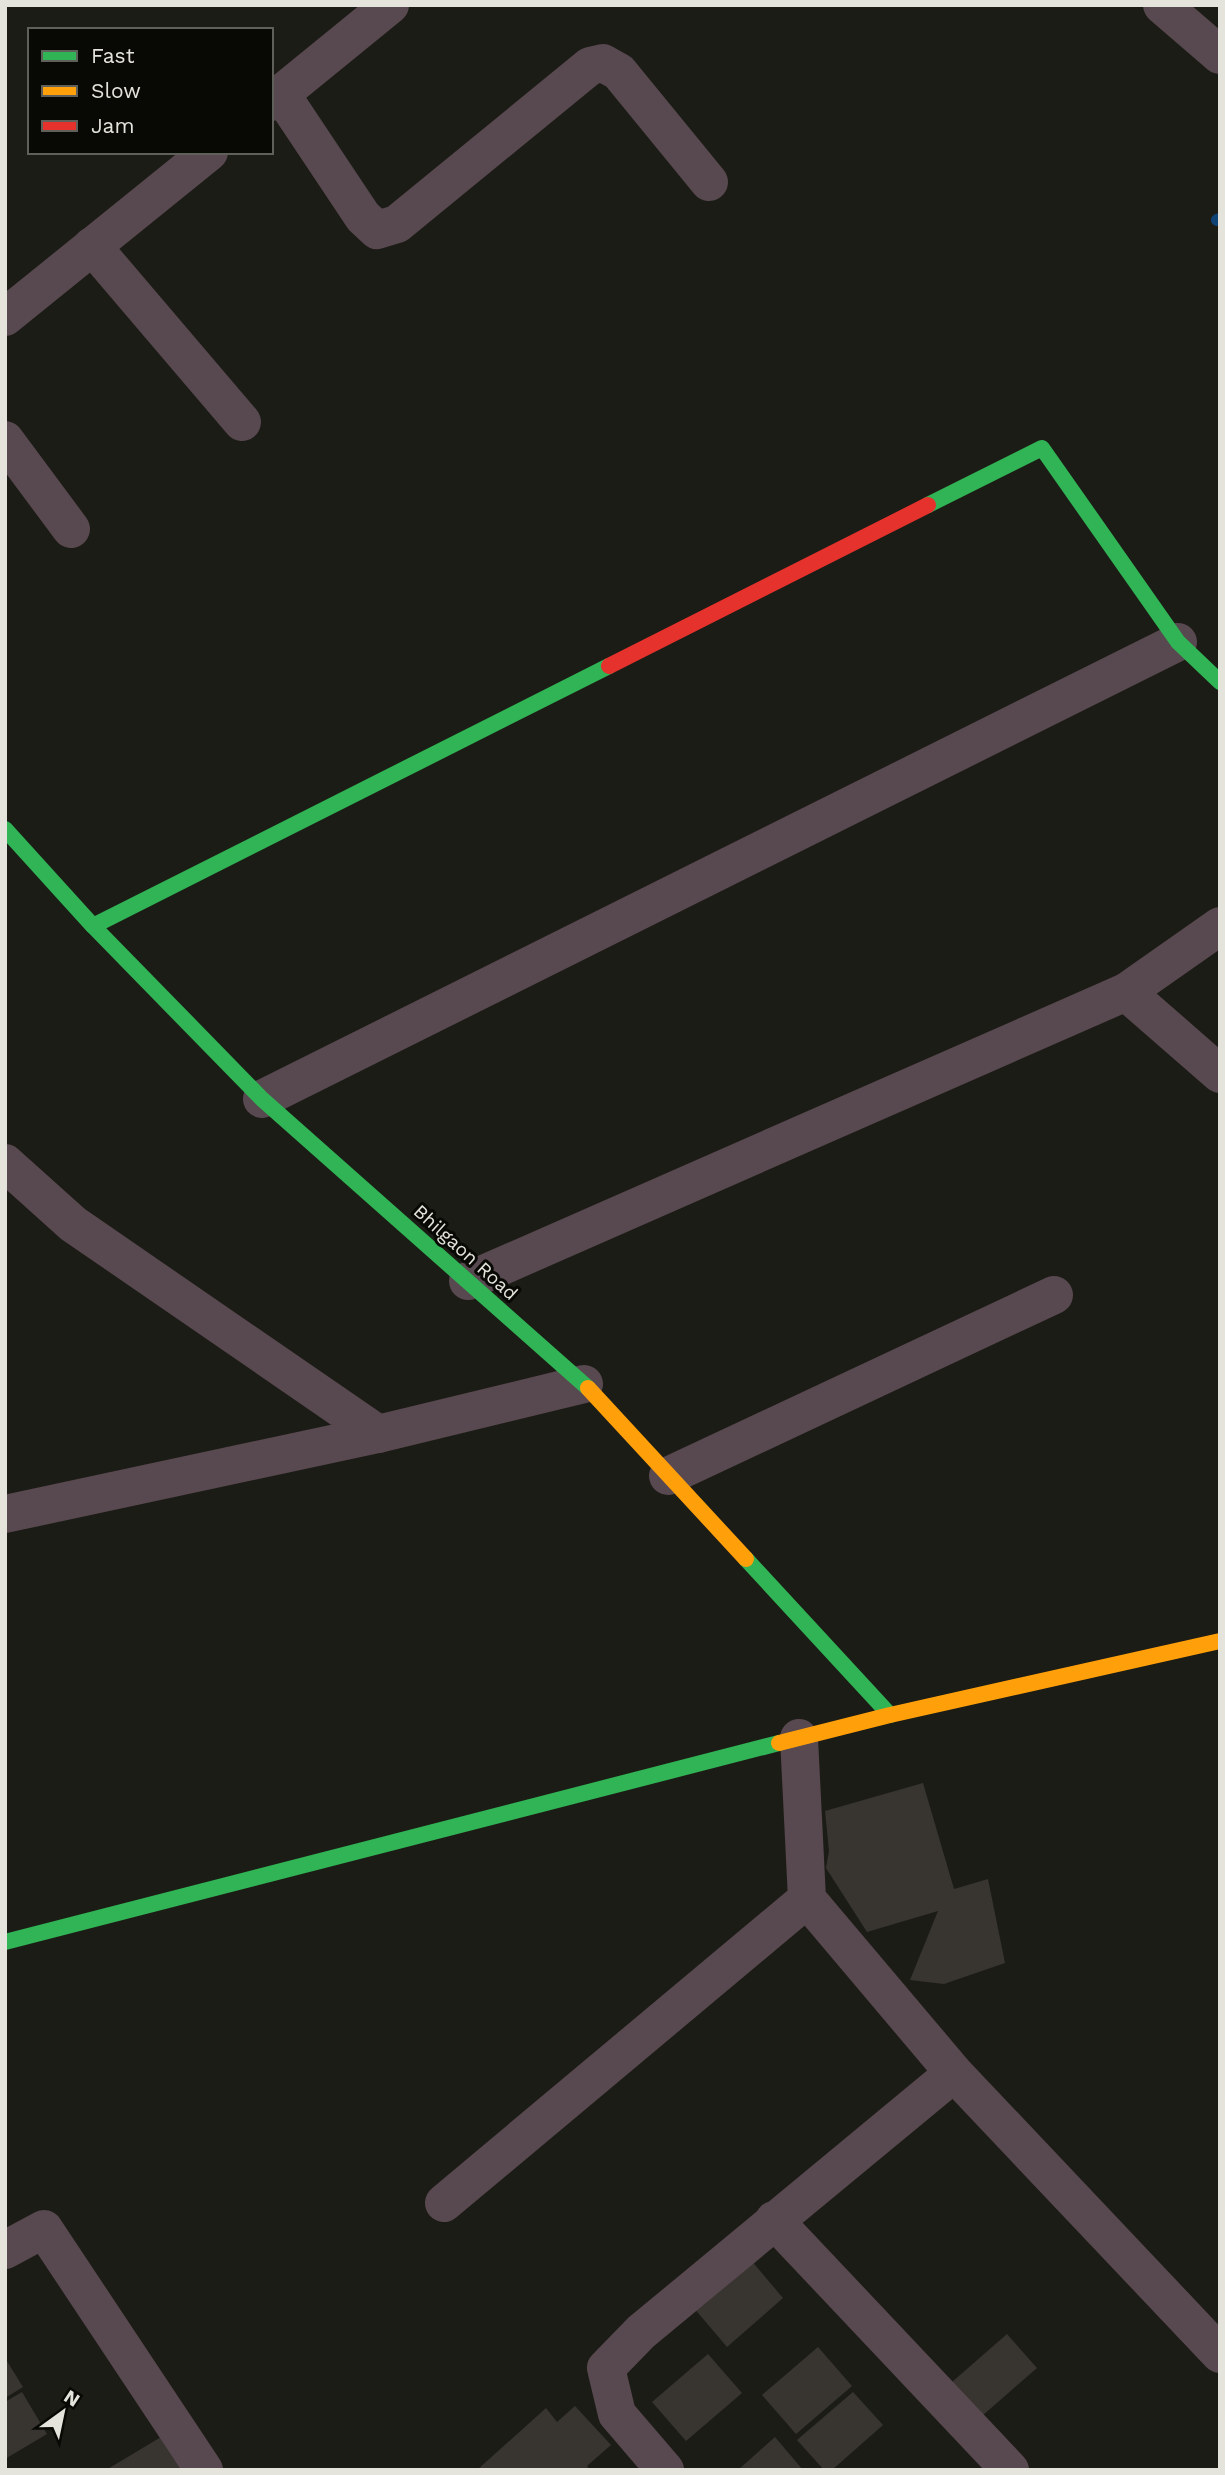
<svg xmlns="http://www.w3.org/2000/svg" width="1225" height="2475" viewBox="0 0 1225 2475" font-family="'Work Sans',sans-serif">
<style>
.lines{fill:none;stroke-linecap:round;stroke-linejoin:round}
.stream{stroke:#0f4376;stroke-width:12}
.building{fill:#383531}
.street{stroke:#58484f;stroke-width:38}
.fast{stroke:#30b455;stroke-width:16}
.slow{stroke:#ff9f0a;stroke-width:16}
.jam{stroke:#e5322d;stroke-width:16}
.labels{text-anchor:middle;stroke-width:6;stroke-linejoin:round;paint-order:stroke}
.street-label{font-size:19px;fill:#e5e4dc;stroke:#080804}
</style>
<rect width="100%" height="100%" fill="#1c1c16"/>
<g class="lines">
<path class="stream" d="M1217 220 1220 219"/>
</g>
<g class="building">
<path d="M923 1783 954 1889 988 1879 1005 1963 944 1984 910 1980 938 1911 867 1932 826 1868 829 1851 825 1811Z"/>
<path d="M750 2259 783 2298 727 2347 693 2307Z"/>
<path d="M1007 2334 1037 2368 982 2416 952 2382Z"/>
<path d="M818 2347 852 2386 796 2434 762 2395Z"/>
<path d="M708 2354 742 2393 686 2441 652 2402Z"/>
<path d="M5 2358 23 2387 5 2398Z"/>
<path d="M22 2392 47 2434 5 2459V2402Z"/>
<path d="M853 2392 883 2425 832 2470H824L797 2440Z"/>
<path d="M575 2406 611 2445 587 2466 590 2470H477L546 2408 557 2422Z"/>
<path d="M166 2434 188 2470H106Z"/>
<path d="M775 2437 803 2470H738Z"/>
</g>
<g class="lines">
<g class="street">
<path d="M1162 5 1220 55"/>
<path d="M281 94 363 217 377 230 397 224 590 66 603 63 619 72 709 182"/>
<path d="M271 102 390 5"/>
<path d="M92 246 242 422"/>
<path d="M5 317 209 152"/>
<path d="M5 440 71 529"/>
<path d="M1126 992 1220 926"/>
<path d="M262 1099 1178 642"/>
<path d="M5 1163 73 1224 378 1434"/>
<path d="M468 1281 1126 992 1220 1074"/>
<path d="M668 1476 1054 1295"/>
<path d="M5 1514 378 1434 584 1384"/>
<path d="M799 1738 807 1899 954 2073 1220 2354"/>
<path d="M444 2203 807 1899"/>
<path d="M774 2220 1010 2470"/>
<path d="M5 2250 44 2229 204 2470"/>
<path d="M665 2470 617 2414 606 2368 641 2332 954 2073"/>
</g>
<g class="fast">
<path d="M928 505 1042 448 1178 642 1220 682"/>
<path d="M5 829 93 926 262 1099 588 1388"/>
<path d="M93 926 609 666"/>
<path d="M746 1559 890 1715"/>
<path d="M5 1942 779 1743"/>
</g>
<g class="slow">
<path d="M588 1388 746 1559"/>
<path d="M779 1743 890 1715 1220 1641"/>
</g>
<path class="jam" d="M609 666 928 505"/>
</g>
<g class="labels">
<g class="street-label">
<text transform="translate(466 1252) rotate(42)" y="7">Bhilgaon Road</text>
</g>
</g>
<rect width="1225" height="2475" fill="none" stroke="#e5e4dc" stroke-width="14"/>
<rect x="28" y="28" width="245" height="126" fill="#080804" stroke="#60605a" stroke-width="2"/>
<rect x="42" y="51" width="35" height="10" fill="#30b455" stroke="#60605a" stroke-width="2"/>
<text x="91" y="63" font-size="21" fill="#e5e4dc">Fast</text>
<rect x="42" y="86" width="35" height="10" fill="#ff9f0a" stroke="#60605a" stroke-width="2"/>
<text x="91" y="98" font-size="21" fill="#e5e4dc">Slow</text>
<rect x="42" y="121" width="35" height="10" fill="#e5322d" stroke="#60605a" stroke-width="2"/>
<text x="91" y="133" font-size="21" fill="#e5e4dc">Jam</text>
<g transform="translate(63 2412) rotate(33)" stroke="#080804" stroke-width="5" paint-order="stroke">
<path d="M0-5L12 26L0 18L-12 26Z" fill="#e5e4dc"/>
<text y="-10" font-size="19" font-weight="bold" text-anchor="middle" fill="#e5e4dc">N</text>
</g>
</svg>
